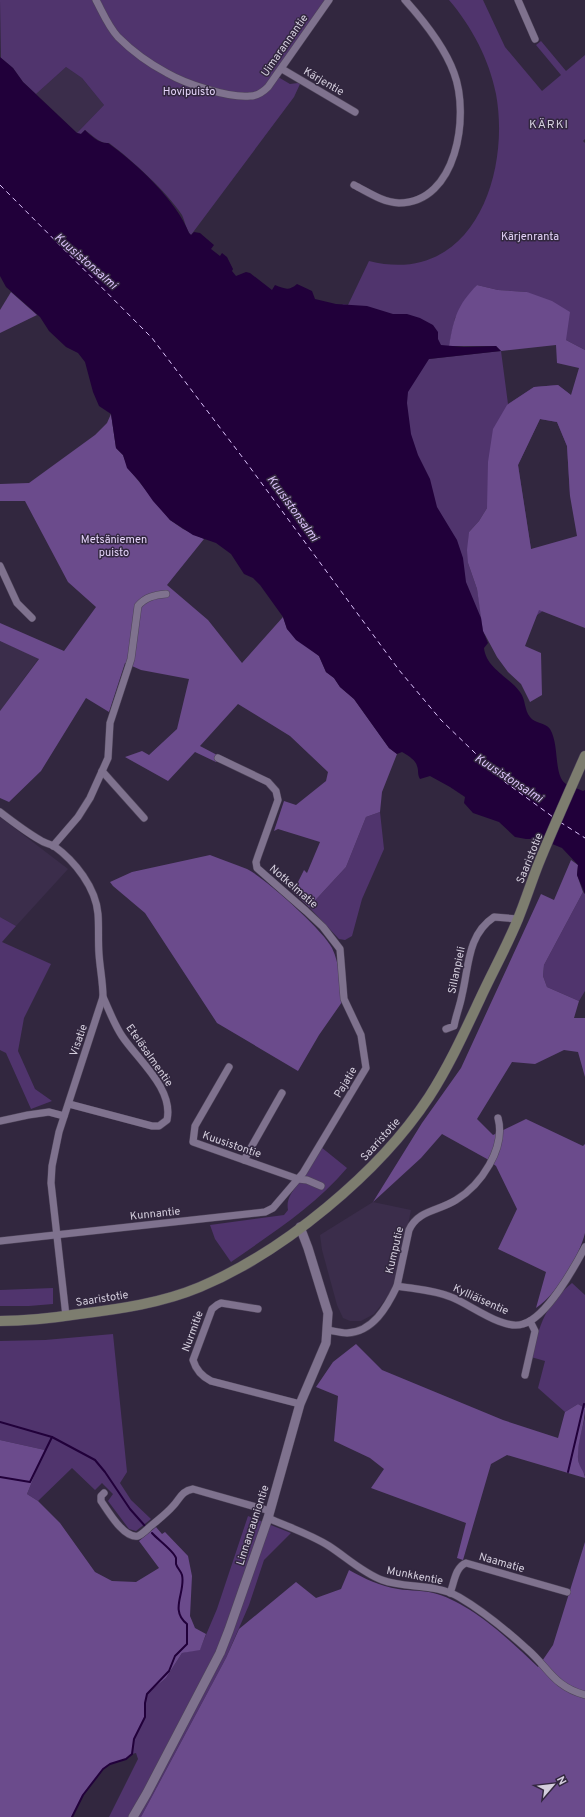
<svg xmlns="http://www.w3.org/2000/svg" width="585" height="1817" viewBox="0 0 585 1817" font-family="Overpass,sans-serif">
<style>
.built{fill:#3b2d4b}
.green{fill:#50346d}
.forest{fill:#6b4b8c;fill-rule:evenodd}
.water{fill:#21003a}
.lines{fill:none;stroke-linecap:round;stroke-linejoin:round}
.stream{stroke:#21003a;stroke-width:2}
.ferry{stroke:#dcc3fb;stroke-width:1;stroke-dasharray:5 4;stroke-linecap:butt}
.minor-casing{stroke:#4e4459;stroke-width:8}
.tertiary-casing{stroke:#4e4459;stroke-width:10}
.secondary-casing{stroke:#4e4459;stroke-width:11}
.minor{stroke:#7f728e;stroke-width:7}
.tertiary{stroke:#7f728e;stroke-width:9}
.secondary{stroke:#7d7d6f;stroke-width:10}
.labels{text-anchor:middle;stroke-width:3;stroke-linejoin:round;paint-order:stroke}
.street-label{font-size:11px;fill:#d4cedd;stroke:#32273f}
.park-label{font-size:11px;fill:#e5d4fa;stroke:#32273f}
.neighbourhood-label{font-size:12px;letter-spacing:1px;fill:#d4cedd;stroke:#32273f}
.water-label{font-size:12px;font-style:italic;fill:#dcc3fb;stroke:#32273f}
</style>
<rect width="100%" height="100%" fill="#32273f"/>
<g class="built">
<path d="M66 67 82 78 104 105 77 133 36 94Z"/>
<path d="M0 641 39 658 0 711Z"/>
<path d="M0 817 68 869 16 926 0 917Z"/>
<path d="M373 1202 411 1210 396 1286 374 1314 361 1321H350L343 1318 337 1305 322 1250 320 1235Z"/>
</g>
<g class="green">
<path d="M0 0H326L273 74 290 84 298 83 300 84 294 97 191 235C186 230 185 221 182 215 167 192 131 159 109 143 100 144 92 135 85 130L81 134 77 133 104 105 82 78 66 67 36 94 23 82 13 68 1 58Z"/>
<path d="M449 0H483L505 47 542 91 561 75 536 45 541 41 566 71 585 55V139L583 141 585 143V350L566 340 527 292 498 290 477 285 455 318 449 346 408 351 342 304 348 305 369 261C471 287 511 176 496 94 489 59 472 27 449 0Z"/>
<path d="M501 351 508 404 534 387 558 385 576 399 570 496 567 446 557 422 540 419 518 465 531 549 583 583 527 622 487 508 479 521 469 532 468 563 477 589 485 635 327 391 429 359Z"/>
<path d="M380 812 384 849 362 899 352 936 345 940 339 939 309 907 346 867 366 817Z"/>
<path d="M583 892 585 894V991L579 1001 547 987 543 976 544 965Z"/>
<path d="M0 917 16 926 2 942 51 964 24 1018 18 1051 35 1089 52 1101 31 1109 6 1053 0 1050Z"/>
<path d="M321 1147 347 1168C315 1206 271 1234 231 1262L215 1239 210 1225 284 1215 288 1210C285 1194 300 1185 307 1172 312 1164 316 1156 321 1147Z"/>
<path d="M572 1283 585 1295V1408L578 1404 565 1412 538 1388 545 1361 531 1357C541 1323 544 1306 572 1283Z"/>
<path d="M53 1288V1304L29 1306H0V1290Z"/>
<path d="M113 1334 127 1472 120 1483 131 1500 151 1519 136 1531 129 1529 108 1501 113 1494 102 1483 95 1490 72 1468 38 1501 27 1494 45 1450 0 1440V1341L45 1340Z"/>
<path d="M585 1417V1475C571 1460 581 1435 585 1417Z"/>
<path d="M248 1516 291 1533 264 1560 249 1605 226 1658 141 1817H109L138 1759 136 1753 132 1754 134 1739 145 1717V1703L147 1694 166 1678 182 1653 200 1649 217 1609Z"/>
</g>
<g class="forest">
<path d="M477 285 498 290 527 292 552 301 570 312 566 340 585 350V628L539 610 525 646 541 653 542 695 530 702 521 684 508 672 497 657 483 631 477 589 468 563 467 550 469 532 479 521 487 508 488 462 493 429 507 405 534 387 558 385 571 395 579 368 557 363 556 345 501 351 496 346H449C454 317 457 306 477 285ZM540 419 557 422 567 446 570 496 577 536 531 549 518 465Z"/>
<path d="M11 292 37 315 0 333V310Z"/>
<path d="M111 414 116 448 123 455 128 468 170 520 183 529 204 539 167 585 208 620 242 663 283 617 287 629 319 656 326 672 334 678 340 687 354 699 389 748 397 754 382 792 380 812 366 817 346 867 309 907 291 890 298 882 304 870 307 873 320 842 278 829 274 831 284 801 296 805 326 781 328 772 290 736 238 704 200 746 219 756 216 762 195 752 168 781 125 757 142 751 149 755 177 729 189 679 141 670 125 663 109 712 86 698 41 771 9 802 0 798V711L39 659 0 641V623L64 651 96 607 68 582 25 501H0V484L29 483 95 435 107 423Z"/>
<path d="M210 855C222 860 235 864 247 869 264 877 324 931 332 948 340 964 340 984 342 1002L319 1035 298 1071 217 1023 145 913 113 886 110 882 132 872Z"/>
<path d="M571 860 578 865 577 875 583 892 544 965 543 976 547 987 579 1001 574 1018H585V1077L578 1052 564 1050 535 1064 512 1062 477 1119 493 1135 526 1119 583 1146 585 1144V1233C579 1257 557 1294 536 1308L546 1272 498 1249 517 1209 496 1166 487 1159 442 1134 421 1158 373 1202 422 1123 461 1068 541 894 554 900Z"/>
<path d="M356 1344 382 1370 503 1420 558 1438 565 1412 578 1404 585 1408C585 1424 578 1439 578 1455 577 1466 585 1471 585 1478L507 1455 491 1464 463 1560 457 1558 466 1523 371 1488 384 1469 370 1458 334 1441 338 1396 316 1387 333 1362Z"/>
<path d="M0 1440 45 1450 27 1494 38 1501 60 1523 95 1572 112 1581 136 1582 159 1568 139 1541 156 1527 162 1534 165 1532 188 1556 192 1576 190 1616 195 1628 206 1634 200 1650 182 1653 166 1678 147 1694 145 1703V1717L134 1739 132 1754 126 1759 110 1764 103 1769 83 1795 72 1817H0Z"/>
<path d="M585 1542V1817H141L226 1658 239 1629 296 1582 316 1598 341 1589 349 1570C365 1579 380 1586 398 1589 410 1591 425 1590 437 1594 473 1605 511 1641 538 1667L553 1645Z"/>
</g>
<path class="water" d="M0 57 13 68 23 82 77 133 81 134 85 130C91 136 100 144 108 143 136 163 177 201 189 233L191 235 194 232 200 233 214 245 211 249 220 256 222 253 227 257 233 269 232 271 236 276 246 272 250 273 272 290 275 285C285 289 289 291 297 284L312 291 315 299 336 304 367 306 393 314H407L420 318 433 325 438 332V339L441 345 464 347 496 346 501 351 429 359 408 392 407 403 411 434 418 455 430 479 437 507 457 540 463 558 466 582 481 618 483 631 488 643 484 648C486 668 509 677 520 692 526 700 524 710 530 717 535 724 545 722 550 729 560 746 553 775 566 784 570 787 577 788 583 791L585 790V894L577 875 578 865 562 848 540 839H526L515 837 499 822 473 813 464 803 465 797 450 787 430 776 420 779C417 774 419 771 417 766 416 760 407 755 402 752L397 754 389 748 354 699 340 687 334 678 326 672 319 656 296 640 287 629 283 617 260 585 253 578 244 574 231 554 216 543 193 535 170 520 153 501 139 481 127 468 123 455 116 448 111 414 99 406 93 392 85 362 78 353 66 347 49 331 40 317 6 287 0 276Z"/>
<g class="lines">
<g class="stream">
<path d="M0 1422 52 1437 95 1460 105 1472 130 1509 145 1526"/>
<path d="M568 1472 584 1404"/>
<path d="M0 1477 30 1482 52 1437"/>
<path d="M72 1817 83 1795 103 1769 110 1764 126 1759 132 1754 134 1739 145 1717V1703L147 1694 169 1671 175 1656 187 1644V1624C169 1610 186 1592 182 1575 181 1571 177 1568 176 1564 176 1562 176 1560 176 1558 174 1551 157 1539 152 1533"/>
</g>
<g class="ferry">
<path d="M0 185 152 338 246 462 399 670 441 720 505 782 553 817"/>
<path d="M560 822 585 838"/>
</g>
<defs>
<g id="minor">
<path d="M96 0C103 13 108 26 118 37 132 51 150 64 167 73 186 84 228 98 250 96 257 96 263 92 268 87L329 0"/>
<path d="M518 0 535 39"/>
<path d="M282 69 355 112"/>
<path d="M354 185C368 192 382 202 399 203 457 203 470 115 454 73 445 48 423 20 405 0"/>
<path d="M0 566 17 603 32 618"/>
<path d="M102 771 144 818"/>
<path d="M0 812C13 822 26 832 40 840 44 843 50 844 54 846 75 861 96 888 98 914 99 927 98 941 99 954 100 969 103 982 103 997L59 1132 52 1166 51 1183 66 1316"/>
<path d="M53 846 78 817 90 798 108 758 110 723 131 659 138 606C145 597 155 595 166 594"/>
<path d="M446 1029 454 1026C456 1015 460 1006 462 995 469 967 467 935 494 917L518 919"/>
<path d="M229 1067 195 1126 193 1142 298 1179 307 1180 321 1186"/>
<path d="M69 1104 152 1126H159L167 1120C174 1089 138 1060 122 1036 114 1024 109 1010 103 997"/>
<path d="M0 1121 28 1115 49 1112 64 1116"/>
<path d="M244 1160 282 1093"/>
<path d="M0 1241 265 1212 273 1208 303 1173 366 1068 361 1035 344 999 340 949 323 927 306 911 257 868 256 862 258 856 278 800 276 791 268 782 218 758"/>
<path d="M397 1286 409 1230C418 1210 439 1211 456 1200 481 1185 506 1148 498 1118"/>
<path d="M258 1309 221 1303 217 1305 212 1309 193 1360C196 1370 201 1376 211 1381L300 1404"/>
<path d="M328 1330C334 1331 341 1333 347 1333 373 1332 387 1307 397 1286 415 1289 434 1290 451 1297 470 1304 503 1331 523 1324 546 1318 574 1268 585 1247"/>
<path d="M525 1375 535 1331 530 1321"/>
<path d="M104 1493 101 1496V1501C108 1511 124 1539 138 1536 143 1534 148 1528 152 1525 159 1519 167 1513 173 1506 180 1499 181 1491 193 1489L270 1511"/>
<path d="M268 1518C288 1527 310 1534 329 1546 346 1557 363 1573 382 1580 406 1589 435 1583 459 1597 483 1611 506 1630 527 1649 549 1668 553 1686 585 1695"/>
<path d="M450 1593C454 1584 455 1567 466 1563L567 1592"/>
</g>
<path id="tertiary" d="M133 1817 147 1793 220 1653 229 1630 268 1518 300 1404 326 1343 328 1313 308 1248 300 1227"/>
<path id="secondary" d="M0 1321C27 1321 53 1318 79 1314 120 1309 162 1303 200 1287 283 1252 379 1173 429 1097 449 1066 464 1033 480 999 492 973 507 946 518 919 525 902 531 883 538 865 553 828 569 792 585 756"/>
</defs>
<use href="#minor" class="minor-casing"/>
<use href="#tertiary" class="tertiary-casing"/>
<use href="#secondary" class="secondary-casing"/>
<use href="#minor" class="minor"/>
<use href="#tertiary" class="tertiary"/>
<use href="#secondary" class="secondary"/>
</g>
<g class="labels">
<g class="street-label">
<text transform="translate(284 45) rotate(-55)" y="4">Uimarannantie</text>
<text transform="translate(324 81) rotate(30)" y="4">Kärjentie</text>
<text transform="translate(529 858) rotate(-68)" y="4">Saaristotie</text>
<text transform="translate(294 886) rotate(41)" y="4">Notkelmatie</text>
<text transform="translate(456 970) rotate(-78)" y="4">Sillanpieli</text>
<text transform="translate(78 1040) rotate(-71)" y="4">Visatie</text>
<text transform="translate(150 1055) rotate(55)" y="4">Eteläsalmentie</text>
<text transform="translate(345 1082) rotate(-59)" y="4">Pajatie</text>
<text transform="translate(380 1139) rotate(-48)" y="4">Saaristotie</text>
<text transform="translate(232 1144) rotate(19)" y="4">Kuusistontie</text>
<text transform="translate(155 1213) rotate(-6)" y="4">Kunnantie</text>
<text transform="translate(394 1250) rotate(-77)" y="4">Kumputie</text>
<text transform="translate(102 1298) rotate(-9)" y="4">Saaristotie</text>
<text transform="translate(481 1299) rotate(24)" y="4">Kylliäisentie</text>
<text transform="translate(192 1331) rotate(-70)" y="4">Nurmitie</text>
<text transform="translate(252 1525) rotate(-72)" y="4">Linnanrauniontie</text>
<text transform="translate(502 1562) rotate(16)" y="4">Naamatie</text>
<text transform="translate(415 1575) rotate(11)" y="4">Munkkentie</text>
</g>
<g class="park-label">
<text x="189" y="95">Hovipuisto</text>
<text x="530" y="240">Kärjenranta</text>
<text x="114" y="543">Metsäniemen<tspan x="114" dy="13">puisto</tspan></text>
</g>
<g class="neighbourhood-label">
<text x="549" y="128">KÄRKI</text>
</g>
<g class="water-label">
<text transform="translate(86 261) rotate(41)" y="4">Kuusistonsalmi</text>
<text transform="translate(293 508) rotate(54)" y="4">Kuusistonsalmi</text>
<text transform="translate(509 778) rotate(33)" y="4">Kuusistonsalmi</text>
</g>
</g>
<g transform="translate(553 1785) rotate(62)" stroke="#32273f" stroke-width="3" paint-order="stroke">
<path d="M0-3L7 15L0 10L-7 15Z" fill="#d4cedd"/>
<text y="-6" font-size="11" font-weight="bold" text-anchor="middle" fill="#d4cedd">N</text>
</g>
</svg>
